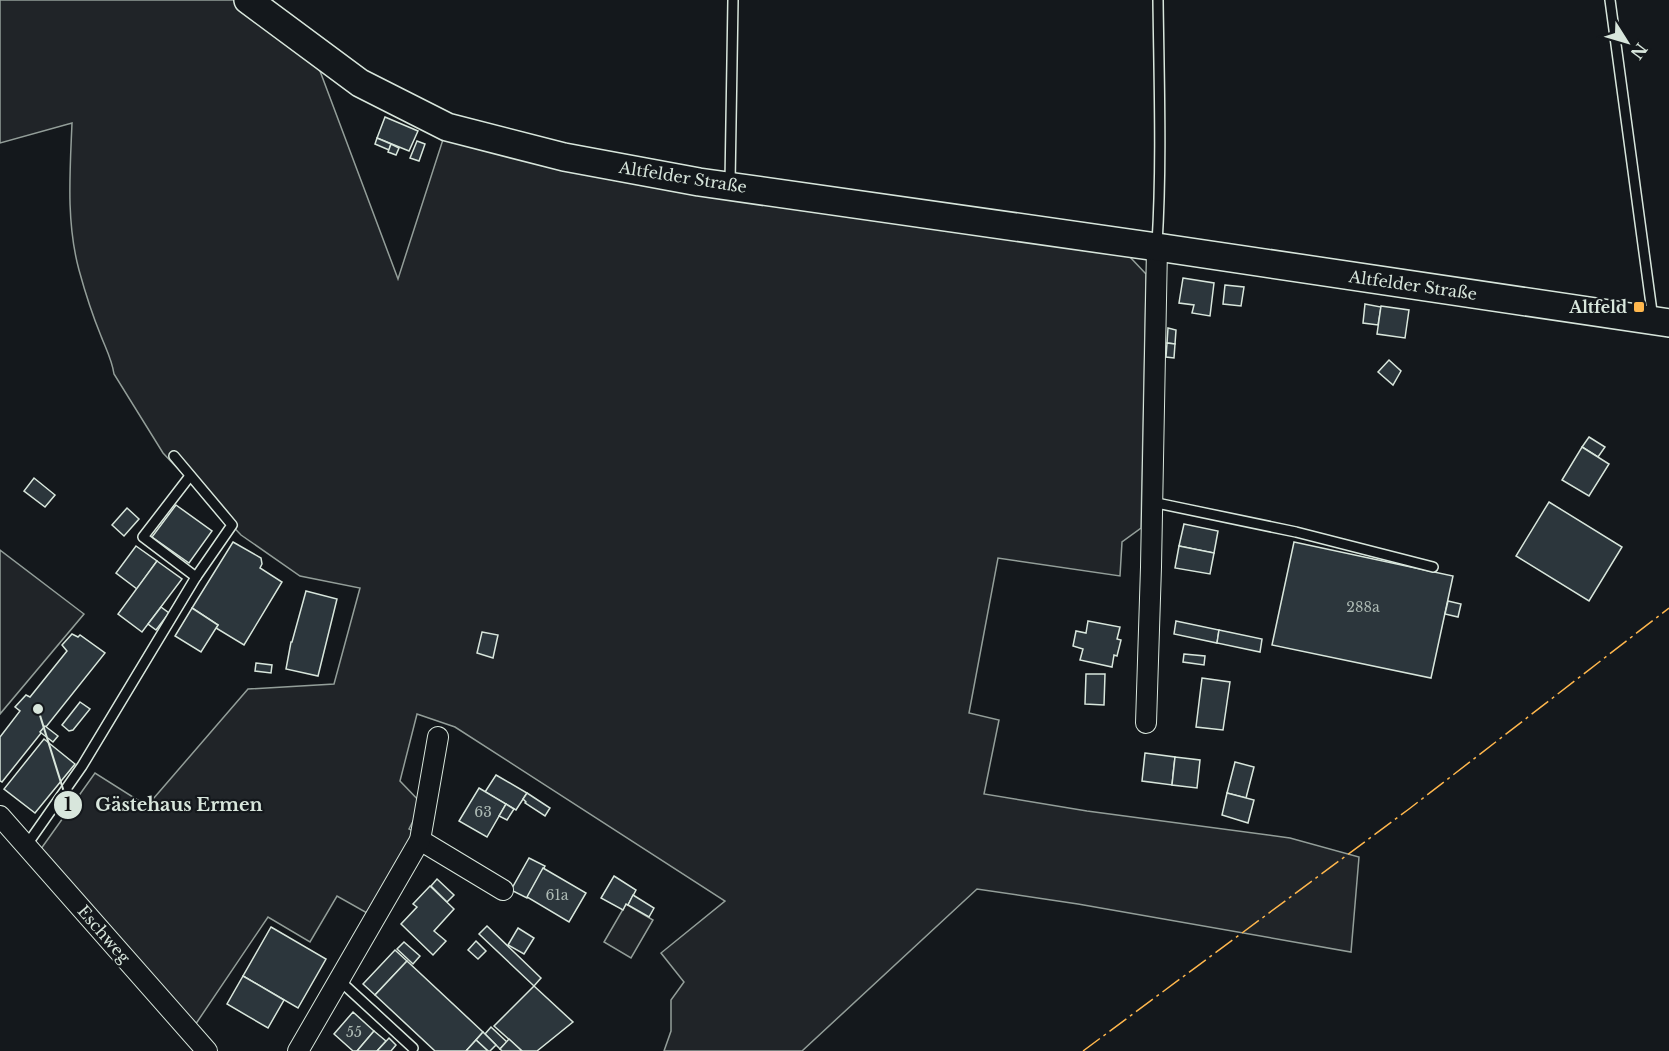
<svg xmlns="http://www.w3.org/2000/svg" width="1669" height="1051" viewBox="0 0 1669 1051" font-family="'Libre Baskerville',serif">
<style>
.green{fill:#202428;stroke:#939e99;stroke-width:1.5}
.building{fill:#2c363c;stroke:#d8e6dc;stroke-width:1.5}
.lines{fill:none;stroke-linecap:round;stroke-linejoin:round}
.lane-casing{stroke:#d8e6dc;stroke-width:12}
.street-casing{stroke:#d8e6dc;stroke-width:22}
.secondary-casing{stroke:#d8e6dc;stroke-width:30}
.lane{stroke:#14181c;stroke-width:9}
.street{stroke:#14181c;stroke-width:20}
.secondary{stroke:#14181c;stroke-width:27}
.power{stroke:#ffb74d;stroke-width:1.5;stroke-dasharray:21 4.5 3 4.5;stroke-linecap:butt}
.poi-dot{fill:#ffb74d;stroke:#14181c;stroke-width:2}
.labels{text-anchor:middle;stroke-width:4.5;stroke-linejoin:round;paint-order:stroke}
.number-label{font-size:14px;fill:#adbab4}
.street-label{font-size:16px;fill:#d8e6dc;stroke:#14181c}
.poi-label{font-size:16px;font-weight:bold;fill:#d8e6dc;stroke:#14181c;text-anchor:end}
.leader{fill:none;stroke:#d8e6dc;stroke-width:2}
.callout-dot{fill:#d8e6dc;stroke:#14181c;stroke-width:2}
.mark-label{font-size:18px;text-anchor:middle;font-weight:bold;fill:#111}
.callout-label{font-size:18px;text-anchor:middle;font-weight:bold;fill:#d8e6dc;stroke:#14181c;stroke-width:4.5;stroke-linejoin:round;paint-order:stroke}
</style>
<rect width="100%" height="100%" fill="#14181c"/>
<g class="green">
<path d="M0 0H248L311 47 398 279 447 127 1129 256 1146 274 1141 528 1122 542 1120 576 998 558 969 713 999 720 984 794 1087 811 1290 838 1359 857 1351 952 1078 904 977 889 802 1051H664L671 1031V1000L684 982 661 953 725 901 455 727 417 714 400 781 422 804 409 829 417 833 367 913 337 896 310 942 268 917 189 1034 38 853 95 773 147 806 248 689 334 684 360 588 300 576 241 535 163 453 114 374C112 360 106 349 101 336 92 314 85 292 79 270 66 222 70 172 72 123L0 143Z"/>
<path d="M0 550 84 614 0 714Z"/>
<path d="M626 904 653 920 631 958 604 942Z"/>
</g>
<g class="building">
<path d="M385 117 418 131 409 151 377 138Z"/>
<path d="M377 138 391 144 389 150 375 144Z"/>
<path d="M417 141 425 144 419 161 410 158Z"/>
<path d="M391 144 399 148 396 155 388 152Z"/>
<path d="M1183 278 1214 283 1210 316 1192 313 1194 305 1179 303Z"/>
<path d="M1225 285 1244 287 1241 306 1223 304Z"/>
<path d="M1365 304 1381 307 1378 325 1363 323Z"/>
<path d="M1381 306 1409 310 1405 338 1377 334Z"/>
<path d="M1168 328 1176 330 1175 344 1167 343Z"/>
<path d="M1167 343 1175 344 1174 358 1166 357Z"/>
<path d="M1389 360 1401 371 1393 385 1378 372Z"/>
<path d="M1589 437 1605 447 1598 457 1582 447Z"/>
<path d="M1582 447 1609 464 1589 496 1562 480Z"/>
<path d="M34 478 55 495 45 507 24 491Z"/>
<path d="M1549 502 1622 547 1589 601 1516 556Z"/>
<path d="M176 505 212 531 189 563 152 537Z"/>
<path d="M127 508 139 519 124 536 112 525Z"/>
<path d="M1184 524 1218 531 1214 553 1179 546Z"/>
<path d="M233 542 261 558 262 564 260 568 282 582 244 645 216 628 218 625 192 608Z"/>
<path d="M1294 542 1453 576 1431 678 1272 645Z"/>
<path d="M136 546 157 561 137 589 116 573Z"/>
<path d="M1179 546 1214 553 1210 574 1175 568Z"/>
<path d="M157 561 182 579 142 632 118 614Z"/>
<path d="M306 591 337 599 318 676 286 669 291 642H292Z"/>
<path d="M1448 601 1461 604 1458 617 1445 614Z"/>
<path d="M161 607 169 613 156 630 148 624Z"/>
<path d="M192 608 218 625 201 652 175 636Z"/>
<path d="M1088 621 1120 627 1117 639 1121 640 1117 656 1114 655 1112 667 1080 660 1083 649 1073 646 1076 631 1086 633Z"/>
<path d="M1176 621 1219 630 1217 643 1174 634Z"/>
<path d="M1219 630 1262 639 1260 652 1217 643Z"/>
<path d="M482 632 498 635 493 658 477 653Z"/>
<path d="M72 634 78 637 80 635 105 653 2 782 0 781V737L20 711 15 707 26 695 30 697 67 651 62 645Z"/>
<path d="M1184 654 1205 656 1204 665 1183 662Z"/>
<path d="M256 663 272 665 271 673 255 671Z"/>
<path d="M1086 674H1105L1104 705 1085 704Z"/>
<path d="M1202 678 1230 682 1223 730 1196 727Z"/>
<path d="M80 702 90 709 73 730 69 731 62 725Z"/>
<path d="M45 726 58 736 53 742 40 732Z"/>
<path d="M44 739 75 764 35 813 4 789Z"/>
<path d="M1145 753 1175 757 1172 785 1142 781Z"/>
<path d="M1175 757 1200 760 1197 788 1172 785Z"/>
<path d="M1235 762 1254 767 1246 798 1227 793Z"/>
<path d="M496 775 527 793 516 810 485 792Z"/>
<path d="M479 788 506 804 487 837 459 821Z"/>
<path d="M527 793 550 808 545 816 525 803 526 802 523 799Z"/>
<path d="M1227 793 1254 800 1248 823 1222 815Z"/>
<path d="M506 804 514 809 507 820 499 816Z"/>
<path d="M529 858 545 866 527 898 511 890Z"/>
<path d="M543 868 586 893 569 922 527 897Z"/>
<path d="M614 876 636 890 628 905 626 904 623 910 601 898Z"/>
<path d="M437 879 454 895 447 902 431 886Z"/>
<path d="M430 886 454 909 434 931 446 941 433 955 401 924 417 907 413 904Z"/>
<path d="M633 895 654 908 649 917 628 905Z"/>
<path d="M487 926 541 978 534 986 479 934Z"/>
<path d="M271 927 326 959 298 1008 243 976Z"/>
<path d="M518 928 534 938 524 954 508 945Z"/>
<path d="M476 941 486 951 478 959 468 950Z"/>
<path d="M404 942 420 956 413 964 397 949Z"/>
<path d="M395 950 407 961 375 995 363 984Z"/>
<path d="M407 961 483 1032 466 1051H435L375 995Z"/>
<path d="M243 976 284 1000 268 1028 227 1004Z"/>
<path d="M534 986 573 1022 537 1051H522L494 1026Z"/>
<path d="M353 1012 374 1031 357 1051H353L334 1034Z"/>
<path d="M491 1027 507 1042 500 1049 485 1034Z"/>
<path d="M374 1031 386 1041 377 1051H357Z"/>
<path d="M483 1032 496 1045 490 1051H488L476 1040Z"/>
<path d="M389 1038 396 1045 391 1051H377Z"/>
<path d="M509 1039 522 1051H502L500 1049Z"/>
<path d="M476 1040 488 1051H466Z"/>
</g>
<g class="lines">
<defs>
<g id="lane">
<path d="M1610 0 1653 319"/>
<path d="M730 183 733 0"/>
<path d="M1157 244C1162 163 1159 81 1158 0"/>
<path d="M190 476 143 537 196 577"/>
<path d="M1152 502 1296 532 1433 567"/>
<path d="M26 846 82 766 196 577 232 525 174 456"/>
<path d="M339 980 413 1048"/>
</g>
<g id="street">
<path d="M1146 723 1151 567 1157 247"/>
<path d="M0 816 207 1051"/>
<path d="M420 840 503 890"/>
<path d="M298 1051 420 840 438 737"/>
</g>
<path id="secondary" d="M248 0 360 83 447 127 564 157 699 182 1157 247 1669 323"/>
</defs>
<use href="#lane" class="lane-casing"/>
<use href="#street" class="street-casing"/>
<use href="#secondary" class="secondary-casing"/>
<use href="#lane" class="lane"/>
<use href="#street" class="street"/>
<use href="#secondary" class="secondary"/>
<path class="power" d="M1083 1051 1409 809 1669 608"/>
</g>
<rect class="poi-dot" x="1633" y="301" width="12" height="12" rx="3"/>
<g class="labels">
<g class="number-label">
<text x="1363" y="612">288a</text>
<text x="483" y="817">63</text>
<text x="557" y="900">61a</text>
<text x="354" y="1037">55</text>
</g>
<g class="street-label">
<text transform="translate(683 177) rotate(9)" y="6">Altfelder Straße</text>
<text transform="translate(1413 285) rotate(8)" y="6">Altfelder Straße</text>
<text transform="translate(104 934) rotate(49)" y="6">Eschweg</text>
</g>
<g class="poi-label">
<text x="1627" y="313">Altfeld</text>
</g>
</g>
<path class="leader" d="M38 709L68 805"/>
<g class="callout-dot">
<circle cx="38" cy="709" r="6"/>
<circle cx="68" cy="805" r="15"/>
</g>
<g class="mark-label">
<text x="68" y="811">1</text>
</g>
<g class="callout-label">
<text x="179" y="811">Gästehaus Ermen</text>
</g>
<g transform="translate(1627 42) rotate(127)" stroke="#14181c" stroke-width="4.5" paint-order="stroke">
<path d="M0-4.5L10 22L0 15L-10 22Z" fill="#d8e6dc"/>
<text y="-9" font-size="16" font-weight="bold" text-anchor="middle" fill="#d8e6dc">N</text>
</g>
</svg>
